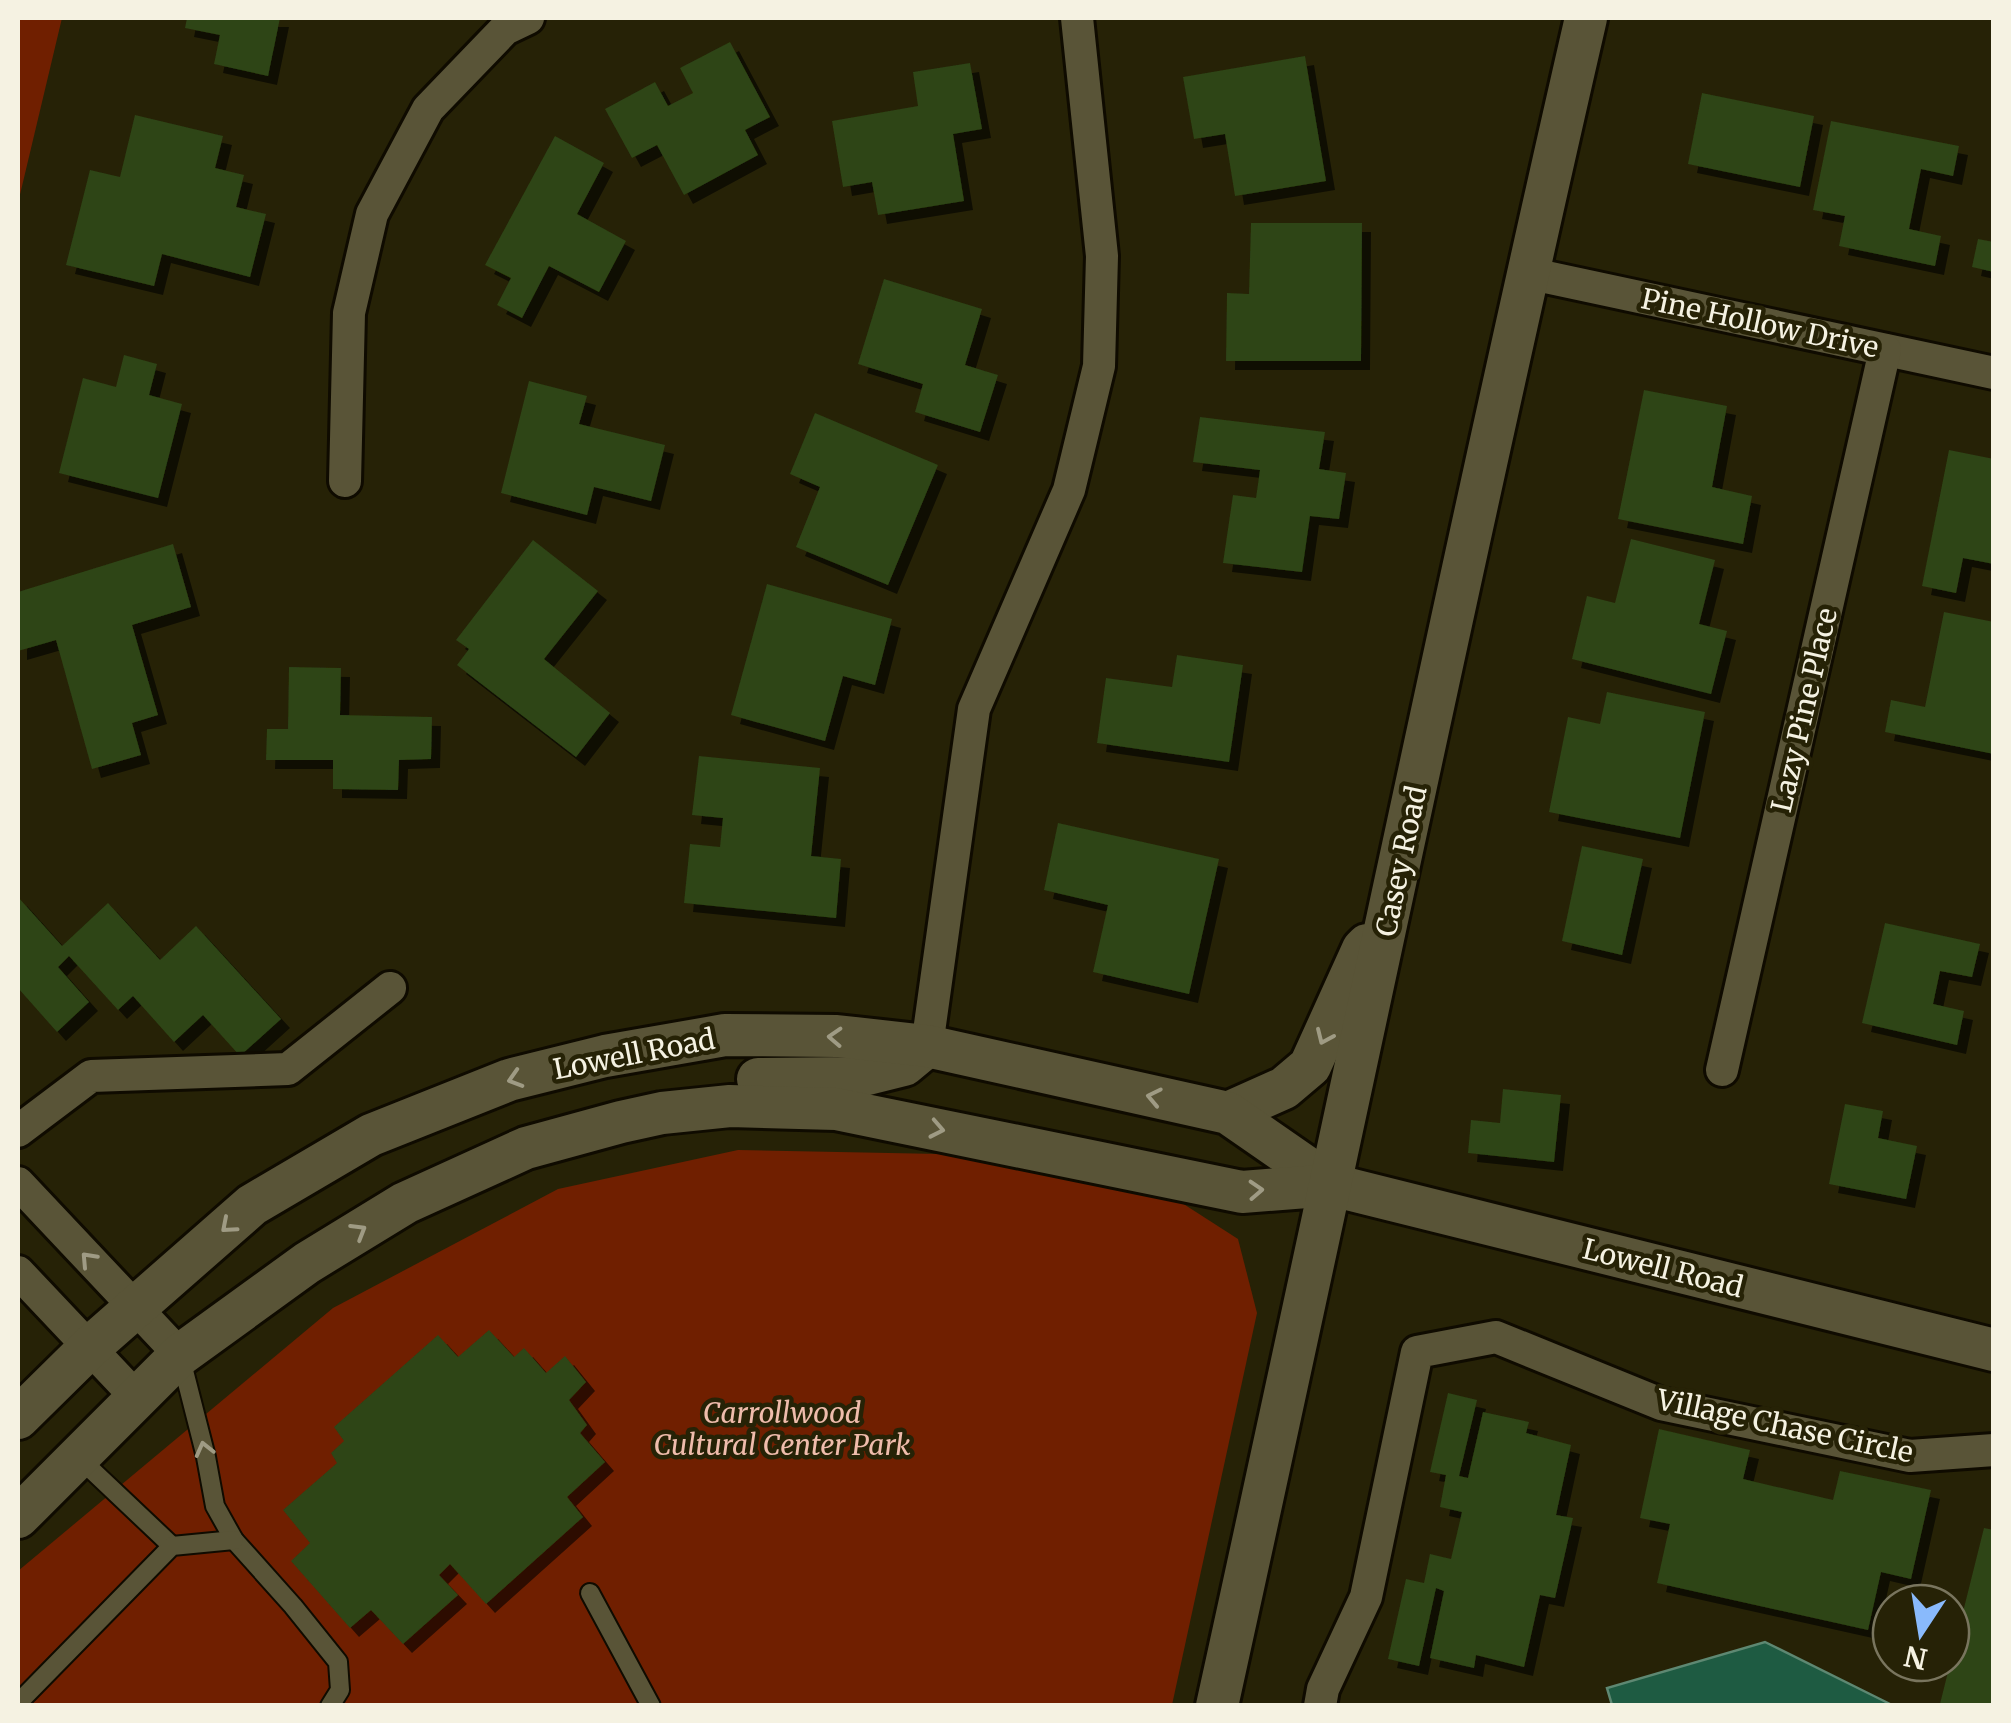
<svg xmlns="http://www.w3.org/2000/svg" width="2011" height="1723" viewBox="0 0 2011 1723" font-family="Merriweather,serif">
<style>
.green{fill:#701f00}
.water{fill:#1e5b42;stroke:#5e8872;stroke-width:2.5}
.building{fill:#2d4415;filter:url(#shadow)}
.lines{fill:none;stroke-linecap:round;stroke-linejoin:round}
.service-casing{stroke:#0f0b00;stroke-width:22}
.minor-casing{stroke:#0f0b00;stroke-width:38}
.tertiary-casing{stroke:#0f0b00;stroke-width:48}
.service{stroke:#595437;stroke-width:18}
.minor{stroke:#595437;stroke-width:32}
.tertiary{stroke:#595437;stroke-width:42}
.oneway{stroke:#9f9b84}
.labels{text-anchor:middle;stroke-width:9;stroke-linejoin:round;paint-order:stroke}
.street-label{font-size:28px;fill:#f5f2e2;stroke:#262206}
.park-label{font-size:28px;font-style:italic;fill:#efbcac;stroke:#262206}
</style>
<defs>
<filter id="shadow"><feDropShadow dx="9" dy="9" stdDeviation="0" flood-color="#0009"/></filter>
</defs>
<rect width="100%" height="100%" fill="#262206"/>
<g class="green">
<path d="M18 18H62L18 203Z"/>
<path d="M738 1150 940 1154 1182 1203 1238 1239 1257 1313 1172 1705 18 1706V1571L333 1308 558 1189Z"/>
</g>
<path class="water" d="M1765 1642 1892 1705H1612L1607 1688Z"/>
<g class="building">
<path d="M187 18H280L268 76 214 64 220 35 185 28Z"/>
<path d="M730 42 770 117 745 130 758 155 684 195 657 145 632 158 605 109 655 82 668 106 693 93 680 68Z"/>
<path d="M1305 56 1326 181 1235 196 1225 134 1194 139 1183 77Z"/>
<path d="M970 63 982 129 953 134 964 201 878 215 872 182 843 187 832 121 918 106 913 72Z"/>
<path d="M1702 93 1814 116 1800 187 1688 164Z"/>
<path d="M135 115 223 136 215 168 244 175 236 207 266 214 250 277 162 254 154 286 66 265 90 170 120 177Z"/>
<path d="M1831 121 1959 146 1953 176 1921 169 1909 229 1941 236 1935 266 1839 246 1845 216 1813 210Z"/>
<path d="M555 136 604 163 577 214 626 241 599 292 549 266 522 318 497 305 511 278 485 265Z"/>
<path d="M1251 223H1362L1361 361H1226L1227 293 1249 294Z"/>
<path d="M1978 239 1994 242V272L1972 267Z"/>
<path d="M884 279 982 309 965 365 998 375 980 432 915 412 923 384 858 364Z"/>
<path d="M124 355 157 364 149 395 182 404 158 498 59 473 83 378 116 387Z"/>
<path d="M529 381 587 396 579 424 665 445 651 501 594 487 587 515 501 493Z"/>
<path d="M1644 390 1727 406 1712 487 1752 496 1743 544 1618 519Z"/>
<path d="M815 413 938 465 888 585 796 547 820 487 790 474Z"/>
<path d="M1200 417 1325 432 1319 469 1346 473 1339 519 1310 516 1302 572 1223 563 1233 495 1256 498 1260 470 1193 462Z"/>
<path d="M1949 450 1994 459V564L1963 558 1956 593 1922 586Z"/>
<path d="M1631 539 1715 560 1699 624 1727 631 1711 694 1572 659 1587 596 1615 603Z"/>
<path d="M533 540 598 591 544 659 610 713 576 757 457 665 469 649 456 640Z"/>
<path d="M173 544 191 607 132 625 158 715 132 723 141 755 92 769 56 640 18 651V592Z"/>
<path d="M767 584 892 619 875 685 843 676 825 741 731 715Z"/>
<path d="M1944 612 1994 622V754L1885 732 1891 700 1925 707Z"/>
<path d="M1177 655 1243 665 1229 762 1097 743 1106 678 1172 687Z"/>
<path d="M289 667 341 668 340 715 432 717 431 759 399 760 398 790 333 789V760H266L267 729H288Z"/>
<path d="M1607 692 1705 712 1680 838 1549 812 1568 717 1600 724Z"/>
<path d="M699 756 820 768 811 856 841 859 836 918 684 903 690 844 720 847 723 818 692 815Z"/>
<path d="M1058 823 1219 859 1189 994 1093 972 1108 905 1044 890Z"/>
<path d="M1582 846 1643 859 1622 955 1562 941Z"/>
<path d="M18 897 62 946 108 903 160 960 196 926 281 1019 240 1056 203 1015 174 1042 133 996 118 1010 69 956 58 967 89 1002 57 1032 18 988Z"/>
<path d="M1885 923 1980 944 1972 977 1940 971 1933 1004 1964 1011 1957 1045 1862 1023Z"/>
<path d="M1503 1089 1561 1095 1554 1162 1468 1153 1471 1120 1500 1123Z"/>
<path d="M1845 1104 1883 1111 1878 1138 1917 1146 1906 1199 1829 1184Z"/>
<path d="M489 1330 514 1357 524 1348 546 1373 565 1356 586 1382 569 1400 587 1425 580 1433 605 1462 567 1497 583 1517 486 1604 450 1564 439 1575 458 1595 403 1644 371 1610 350 1628 291 1561 310 1543 283 1510 337 1463 331 1453 344 1441 334 1427 438 1335 458 1357Z"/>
<path d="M1448 1393 1477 1400 1459 1476 1468 1478 1483 1412 1529 1422 1526 1433 1571 1445 1556 1515 1573 1518 1555 1598 1540 1595 1524 1667 1476 1655 1474 1668 1430 1658 1444 1591 1436 1588 1419 1666 1388 1659 1406 1579 1424 1583 1430 1554 1451 1559 1462 1512 1440 1507 1446 1475 1430 1472Z"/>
<path d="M1659 1429 1750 1450 1743 1479 1833 1500 1840 1471 1931 1490 1911 1579 1881 1572 1868 1630 1657 1583 1670 1524 1640 1518Z"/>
<path d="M1984 1528 1994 1530V1706H1944L1940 1704Z"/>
</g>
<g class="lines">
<defs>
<g id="service">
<path d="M180 1355 206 1457 215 1506 234 1540 293 1606 338 1662 340 1690 330 1706"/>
<path d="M78 1457 172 1546"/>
<path d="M590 1593 651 1706"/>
<path d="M18 1703 172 1546 234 1540"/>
</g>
<g id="minor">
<path d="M1527 273 1994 373"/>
<path d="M345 481 349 313 372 214 428 109 505 29 528 18"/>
<path d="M927 1046 974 709 1069 490 1099 366 1102 256 1077 18"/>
<path d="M1722 1070 1885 350"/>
<path d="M18 1131 91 1076 288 1069 390 988"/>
<path d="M18 1183 180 1355"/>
<path d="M18 1272 137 1398"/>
<path d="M1320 1706 1323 1689 1366 1597 1417 1352 1496 1337 1661 1404 1910 1456 1994 1450"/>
</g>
<g id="tertiary">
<path d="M758 1079 852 1078 904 1065 927 1046"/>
<path d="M1228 1113 1284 1088 1310 1066 1363 949 1367 945"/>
<path d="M18 1418 89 1348 252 1205 371 1135 509 1080 605 1056 725 1035 837 1036 927 1046 1228 1113 1332 1185"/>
<path d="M18 1517 180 1355 307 1263 405 1203 526 1148 621 1122 662 1113 730 1106 836 1109 1242 1192 1332 1185 1994 1350"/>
<path d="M1217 1706C1341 1143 1457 579 1586 18"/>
</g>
</defs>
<use href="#service" class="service-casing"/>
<use href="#minor" class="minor-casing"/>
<use href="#tertiary" class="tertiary-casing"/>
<use href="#service" class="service"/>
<use href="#minor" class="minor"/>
<use href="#tertiary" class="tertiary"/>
</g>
<defs><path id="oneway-chevron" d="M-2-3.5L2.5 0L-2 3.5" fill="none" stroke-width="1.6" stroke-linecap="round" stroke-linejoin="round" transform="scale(2.5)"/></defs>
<g class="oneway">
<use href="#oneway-chevron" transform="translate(835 1037) rotate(-177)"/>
<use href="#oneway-chevron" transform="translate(1324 1037) rotate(114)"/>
<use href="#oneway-chevron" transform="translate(515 1079) rotate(163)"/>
<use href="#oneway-chevron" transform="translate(1154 1097) rotate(-168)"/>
<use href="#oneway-chevron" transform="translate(937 1129) rotate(11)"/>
<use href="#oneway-chevron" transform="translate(1256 1190) rotate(-3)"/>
<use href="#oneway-chevron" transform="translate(228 1226) rotate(139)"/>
<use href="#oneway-chevron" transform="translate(359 1231) rotate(-31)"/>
<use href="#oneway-chevron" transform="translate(88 1259) rotate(-133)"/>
<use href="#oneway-chevron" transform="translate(204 1449) rotate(-104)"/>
</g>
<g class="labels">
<g class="street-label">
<text transform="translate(1760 323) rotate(12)" y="10">Pine Hollow Drive</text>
<text transform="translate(1804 710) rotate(-77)" y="10">Lazy Pine Place</text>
<text transform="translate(1401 861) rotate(-78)" y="10">Casey Road</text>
<text transform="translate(634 1054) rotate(-11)" y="10">Lowell Road</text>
<text transform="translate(1663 1268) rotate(14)" y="10">Lowell Road</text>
<text transform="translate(1785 1426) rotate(12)" y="10">Village Chase Circle</text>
</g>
<g class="park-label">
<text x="782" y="1423">Carrollwood<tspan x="782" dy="32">Cultural Center Park</tspan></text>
</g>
</g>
<rect width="2011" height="1723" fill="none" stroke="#f5f2e2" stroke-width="40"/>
<g transform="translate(1921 1633) rotate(192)"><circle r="48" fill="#262206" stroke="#79755e" stroke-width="2.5"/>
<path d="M0-8L18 38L0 25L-18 38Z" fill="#89bafc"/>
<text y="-15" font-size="28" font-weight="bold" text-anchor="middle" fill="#f5f2e2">N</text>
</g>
</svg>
